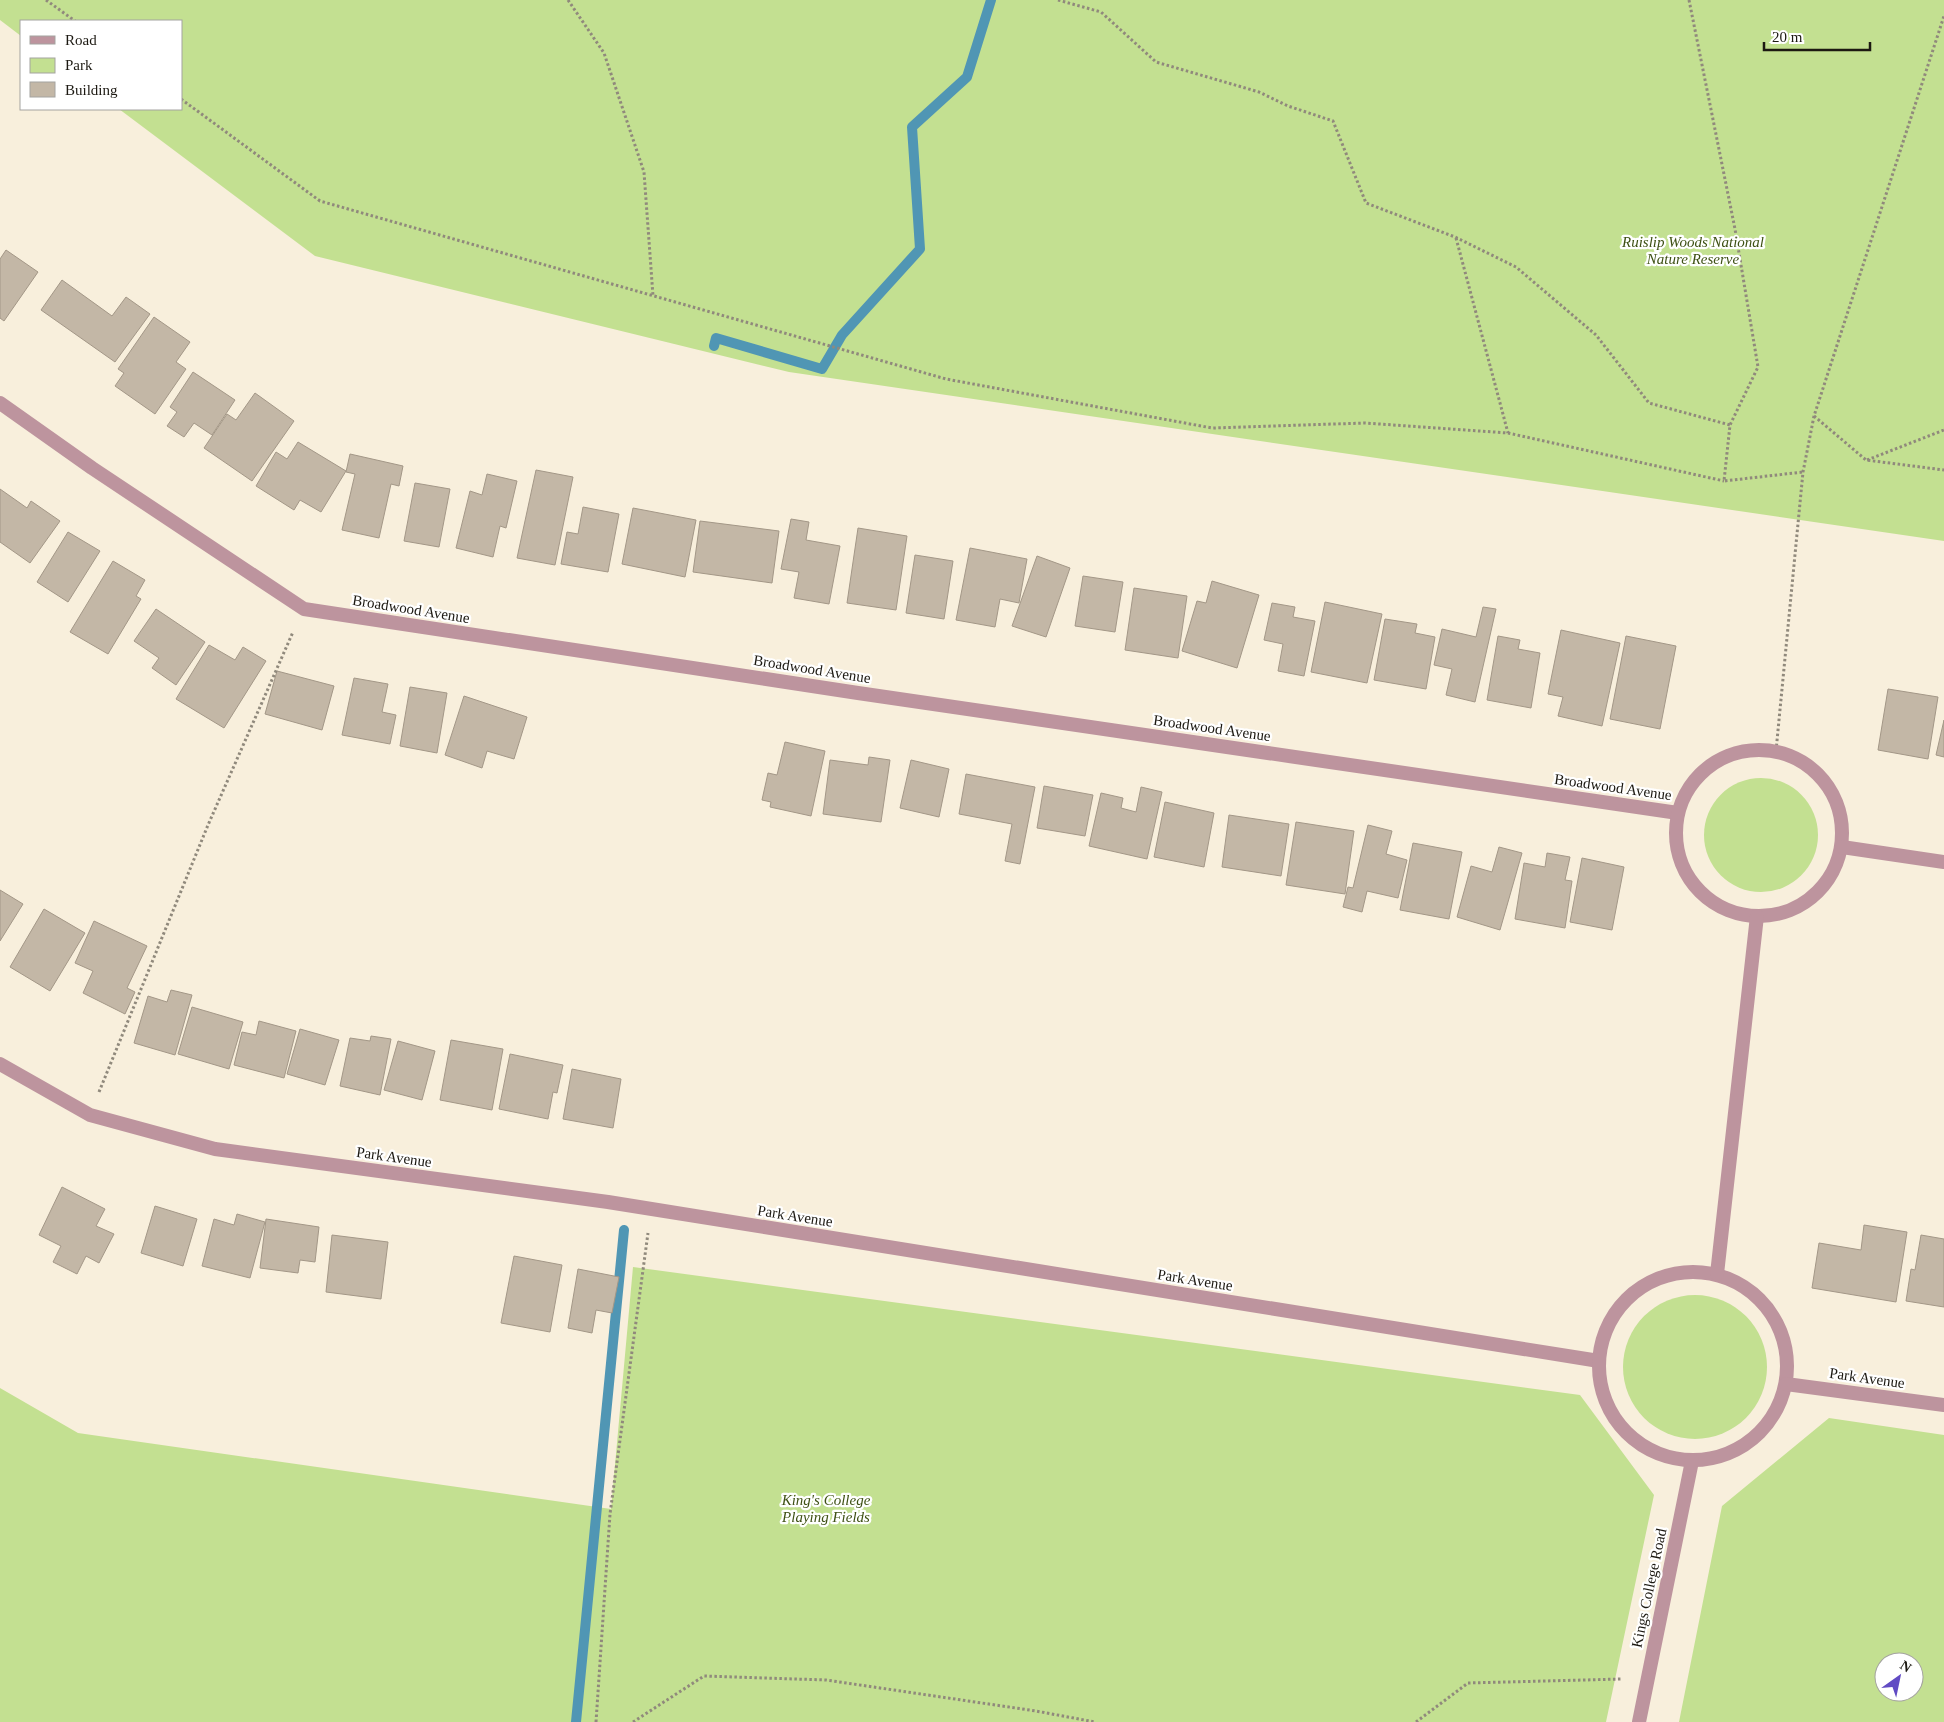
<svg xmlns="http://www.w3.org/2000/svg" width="1944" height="1722" viewBox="0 0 1944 1722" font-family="Georgia,serif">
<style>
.green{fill:#c3e091;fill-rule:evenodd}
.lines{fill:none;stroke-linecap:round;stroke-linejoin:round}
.stream{stroke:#5096b4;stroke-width:10}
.building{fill:#c3b7a6;stroke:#a39787}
.path{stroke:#90897c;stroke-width:3;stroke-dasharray:2.5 2.5;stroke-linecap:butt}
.minor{stroke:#bd949e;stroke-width:14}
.labels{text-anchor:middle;stroke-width:4.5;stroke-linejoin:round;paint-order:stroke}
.park-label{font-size:15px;font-style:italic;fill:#3e5014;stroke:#fff}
.street-label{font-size:15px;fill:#1c1912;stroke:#fff}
</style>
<rect width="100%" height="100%" fill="#f8efdc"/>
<g class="green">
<path d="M0 0H1944V541L789 372 315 256 119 109H181V21H21V36L0 20Z"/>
<circle cx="1761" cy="835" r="57"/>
<path d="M633 1267 1580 1395 1654 1495 1606 1722H0V1388L78 1433 611 1509Z"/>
<circle cx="1695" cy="1367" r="72"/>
<path d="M1829 1418 1944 1435V1722H1679L1722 1506ZM1884 1662H1914V1692H1884Z"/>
</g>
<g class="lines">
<g class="stream">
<path d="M714 346 716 338 822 369 842 335 920 249 912 127 967 77 991 0"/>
<path d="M576 1722 624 1230"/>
</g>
</g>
<g class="building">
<path d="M6 250 38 272 4 321 0 318V259Z"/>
<path d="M62 280 112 316 126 297 150 314 115 362 41 310Z"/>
<path d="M154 317 190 342 176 362 186 369 155 414 115 386 124 373 118 369Z"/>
<path d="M193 372 235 400 212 435 194 423 184 437 167 426 177 412 170 407Z"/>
<path d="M255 393 294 421 252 481 204 448 227 414 236 420Z"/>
<path d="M298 442 346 471 321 512 300 500 294 510 256 486 276 452 287 459Z"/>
<path d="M350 454 403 466 399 486 391 484 379 538 342 530 355 474 346 472Z"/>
<path d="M536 470 573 477 555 565 517 558Z"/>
<path d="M487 474 517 481 506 528 500 526 493 557 456 548 470 491 482 495Z"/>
<path d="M415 483 450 489 439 547 404 541Z"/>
<path d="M0 489 27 508 31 501 60 521 30 563 0 542Z"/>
<path d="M583 507 619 514 608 572 561 564 567 532 578 534Z"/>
<path d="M633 508 696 520 685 577 622 564Z"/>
<path d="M791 519 809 522 806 540 840 546 829 604 794 598 799 572 781 569Z"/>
<path d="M700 521 779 531 772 583 693 572Z"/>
<path d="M858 528 907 536 896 610 847 603Z"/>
<path d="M68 532 100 551 68 602 37 582Z"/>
<path d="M970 548 1027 559 1019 603 1000 599 995 627 956 620Z"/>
<path d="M915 555 953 561 944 619 906 613Z"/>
<path d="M1037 556 1070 568 1046 637 1012 626Z"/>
<path d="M113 561 145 580 136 596 141 599 108 654 70 632Z"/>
<path d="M1083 576 1123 582 1115 632 1075 626Z"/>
<path d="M1212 581 1259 595 1237 668 1182 651 1197 601 1206 603Z"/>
<path d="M1134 588 1187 596 1178 658 1125 650Z"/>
<path d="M1325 602 1382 614 1367 683 1311 672Z"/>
<path d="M1272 603 1295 607 1293 617 1315 621 1304 676 1278 671 1283 644 1264 640Z"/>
<path d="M1483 607 1496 609 1475 702 1446 695 1452 669 1434 665 1442 629 1476 637Z"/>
<path d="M156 609 205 642 176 685 152 668 159 658 134 641Z"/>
<path d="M1385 619 1417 624 1415 633 1435 637 1426 689 1374 680Z"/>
<path d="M1561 630 1620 643 1602 726 1558 716 1563 697 1548 694Z"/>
<path d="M1498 636 1520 640 1518 649 1540 653 1531 708 1487 700Z"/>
<path d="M1626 636 1676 646 1660 729 1610 719Z"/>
<path d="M209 645 235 660 243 647 266 661 224 728 176 699Z"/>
<path d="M277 671 334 686 322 730 265 714Z"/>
<path d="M354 678 388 684 382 712 396 715 390 744 342 735Z"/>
<path d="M410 687 447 693 437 753 400 746Z"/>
<path d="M1888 689 1938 697 1928 759 1878 750Z"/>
<path d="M464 696 527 717 514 759 487 751 482 768 445 755Z"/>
<path d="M1944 720V757L1936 755Z"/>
<path d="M785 742 825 751 811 816 770 807 771 802 762 800 768 773 777 775Z"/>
<path d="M869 757 890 760 881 822 823 814 830 760 868 765Z"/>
<path d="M911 760 949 769 939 817 900 808Z"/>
<path d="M966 774 1035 787 1020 864 1005 861 1012 824 959 814Z"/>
<path d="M1044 786 1093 795 1085 836 1037 828Z"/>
<path d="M1141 787 1162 792 1147 859 1089 846 1101 793 1123 798 1121 808 1136 812Z"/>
<path d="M1165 802 1214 813 1204 867 1154 857Z"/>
<path d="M1229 815 1289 824 1281 876 1222 867Z"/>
<path d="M1296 822 1354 831 1345 894 1286 885Z"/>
<path d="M1368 825 1392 831 1386 854 1407 860 1398 898 1367 891 1362 912 1343 907 1348 887 1353 888Z"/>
<path d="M1413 843 1462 852 1449 919 1400 910Z"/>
<path d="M1499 847 1522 853 1500 930 1457 917 1471 866 1492 872Z"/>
<path d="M1547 853 1570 857 1565 880 1572 881 1565 928 1515 919 1524 863 1545 867Z"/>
<path d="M1582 858 1624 867 1612 930 1570 922Z"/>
<path d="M0 890 23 904 0 941Z"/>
<path d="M44 909 85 933 50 991 10 967Z"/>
<path d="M94 921 147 946 127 988 135 992 125 1014 83 993 93 971 75 963Z"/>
<path d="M171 990 192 995 175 1055 134 1043 148 996 167 1002Z"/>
<path d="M192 1007 243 1022 229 1069 178 1054Z"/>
<path d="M259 1021 296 1031 284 1078 234 1065 242 1032 256 1035Z"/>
<path d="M300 1029 339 1040 325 1085 287 1074Z"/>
<path d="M371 1036 391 1039 380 1095 340 1086 350 1038 370 1041Z"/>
<path d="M451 1040 503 1049 492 1110 440 1100Z"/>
<path d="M398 1041 435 1051 422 1100 384 1090Z"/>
<path d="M510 1054 563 1065 557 1093 553 1092 548 1119 499 1109Z"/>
<path d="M572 1069 621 1079 613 1128 563 1119Z"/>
<path d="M62 1187 105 1209 96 1226 114 1234 99 1263 86 1256 77 1274 53 1262 61 1246 39 1235Z"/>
<path d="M155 1206 197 1219 183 1266 141 1253Z"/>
<path d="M237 1214 265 1222 250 1278 202 1266 214 1219 234 1225Z"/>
<path d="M266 1219 319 1227 315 1262 300 1260 298 1273 260 1268Z"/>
<path d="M1864 1225 1907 1232 1896 1302 1812 1288 1819 1243 1861 1250Z"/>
<path d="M332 1235 388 1242 381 1299 326 1292Z"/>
<path d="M1921 1235 1944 1239V1307L1906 1301 1911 1269 1915 1270Z"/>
<path d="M514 1256 562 1265 550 1332 501 1323Z"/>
<path d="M578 1269 619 1277 612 1313 596 1310 592 1333 568 1328Z"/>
</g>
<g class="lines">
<g class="path">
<path d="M46 0 75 21"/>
<path d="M568 0 604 53 644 172 653 296"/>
<path d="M1058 0 1101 12 1156 62 1259 92 1288 106 1333 121 1366 203 1455 237 1516 267 1596 335 1649 403 1730 425 1724 481 1803 472"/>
<path d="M1689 0 1735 229 1758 367 1730 425"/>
<path d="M181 99 320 201 946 379 1212 428 1365 423 1508 433 1724 481"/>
<path d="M1456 238 1508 433"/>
<path d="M1814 416 1866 460 1944 470"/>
<path d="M1867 460 1944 430"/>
<path d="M1776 751 1803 472 1814 416 1944 16"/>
<path d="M99 1092 208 825 293 632"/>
<path d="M596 1722 610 1514 648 1233"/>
<path d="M633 1722 704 1676 826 1680 1036 1711 1095 1722"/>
<path d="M1416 1722 1468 1683 1622 1679"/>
</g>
<g class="minor">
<path d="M0 403 92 468 304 609 858 693 1678 813"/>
<circle cx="1759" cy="833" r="83"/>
<path d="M1842 847 1944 862"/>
<path d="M0 1064 90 1115 215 1149 608 1202 1599 1361"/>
<circle cx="1693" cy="1366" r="94"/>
<path d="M1717 1274 1757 916"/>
<path d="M1786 1384 1944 1405"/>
<path d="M1639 1722 1692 1461"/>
</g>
</g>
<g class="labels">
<g class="park-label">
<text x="1693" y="247">Ruislip Woods National<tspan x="1693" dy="17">Nature Reserve</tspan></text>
<text x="826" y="1505">King's College<tspan x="826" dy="17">Playing Fields</tspan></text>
</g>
<g class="street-label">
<text transform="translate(411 609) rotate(9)" y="5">Broadwood Avenue</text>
<text transform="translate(812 669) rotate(9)" y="5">Broadwood Avenue</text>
<text transform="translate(1212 728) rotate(8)" y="5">Broadwood Avenue</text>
<text transform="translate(1613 787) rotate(8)" y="5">Broadwood Avenue</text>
<text transform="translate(394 1157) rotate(8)" y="5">Park Avenue</text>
<text transform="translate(795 1216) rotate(9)" y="5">Park Avenue</text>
<text transform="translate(1195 1280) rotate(9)" y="5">Park Avenue</text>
<text transform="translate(1867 1378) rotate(8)" y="5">Park Avenue</text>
<text transform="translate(1649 1588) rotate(-78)" y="5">Kings College Road</text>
</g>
</g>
<rect x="20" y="20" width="162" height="90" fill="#ffffff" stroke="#a4a3a0"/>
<rect x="30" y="36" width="25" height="8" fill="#bd949e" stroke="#a4a3a0"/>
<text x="65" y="45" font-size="15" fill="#1c1912">Road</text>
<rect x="30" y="58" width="25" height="15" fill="#c3e091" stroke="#a4a3a0"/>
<text x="65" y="70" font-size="15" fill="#1c1912">Park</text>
<rect x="30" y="82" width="25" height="15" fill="#c3b7a6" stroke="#a4a3a0"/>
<text x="65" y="95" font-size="15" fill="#1c1912">Building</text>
<g transform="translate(1899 1677) rotate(33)"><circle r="24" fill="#ffffff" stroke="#a4a3a0"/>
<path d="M0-4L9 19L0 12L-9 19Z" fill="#614bc4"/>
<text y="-8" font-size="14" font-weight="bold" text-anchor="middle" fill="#1c1912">N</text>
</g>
<path d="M1764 42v8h106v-8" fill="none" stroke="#1c1912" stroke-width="2.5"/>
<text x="1772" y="42" font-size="15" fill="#1c1912" stroke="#ffffff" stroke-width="4" paint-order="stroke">20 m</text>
</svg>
